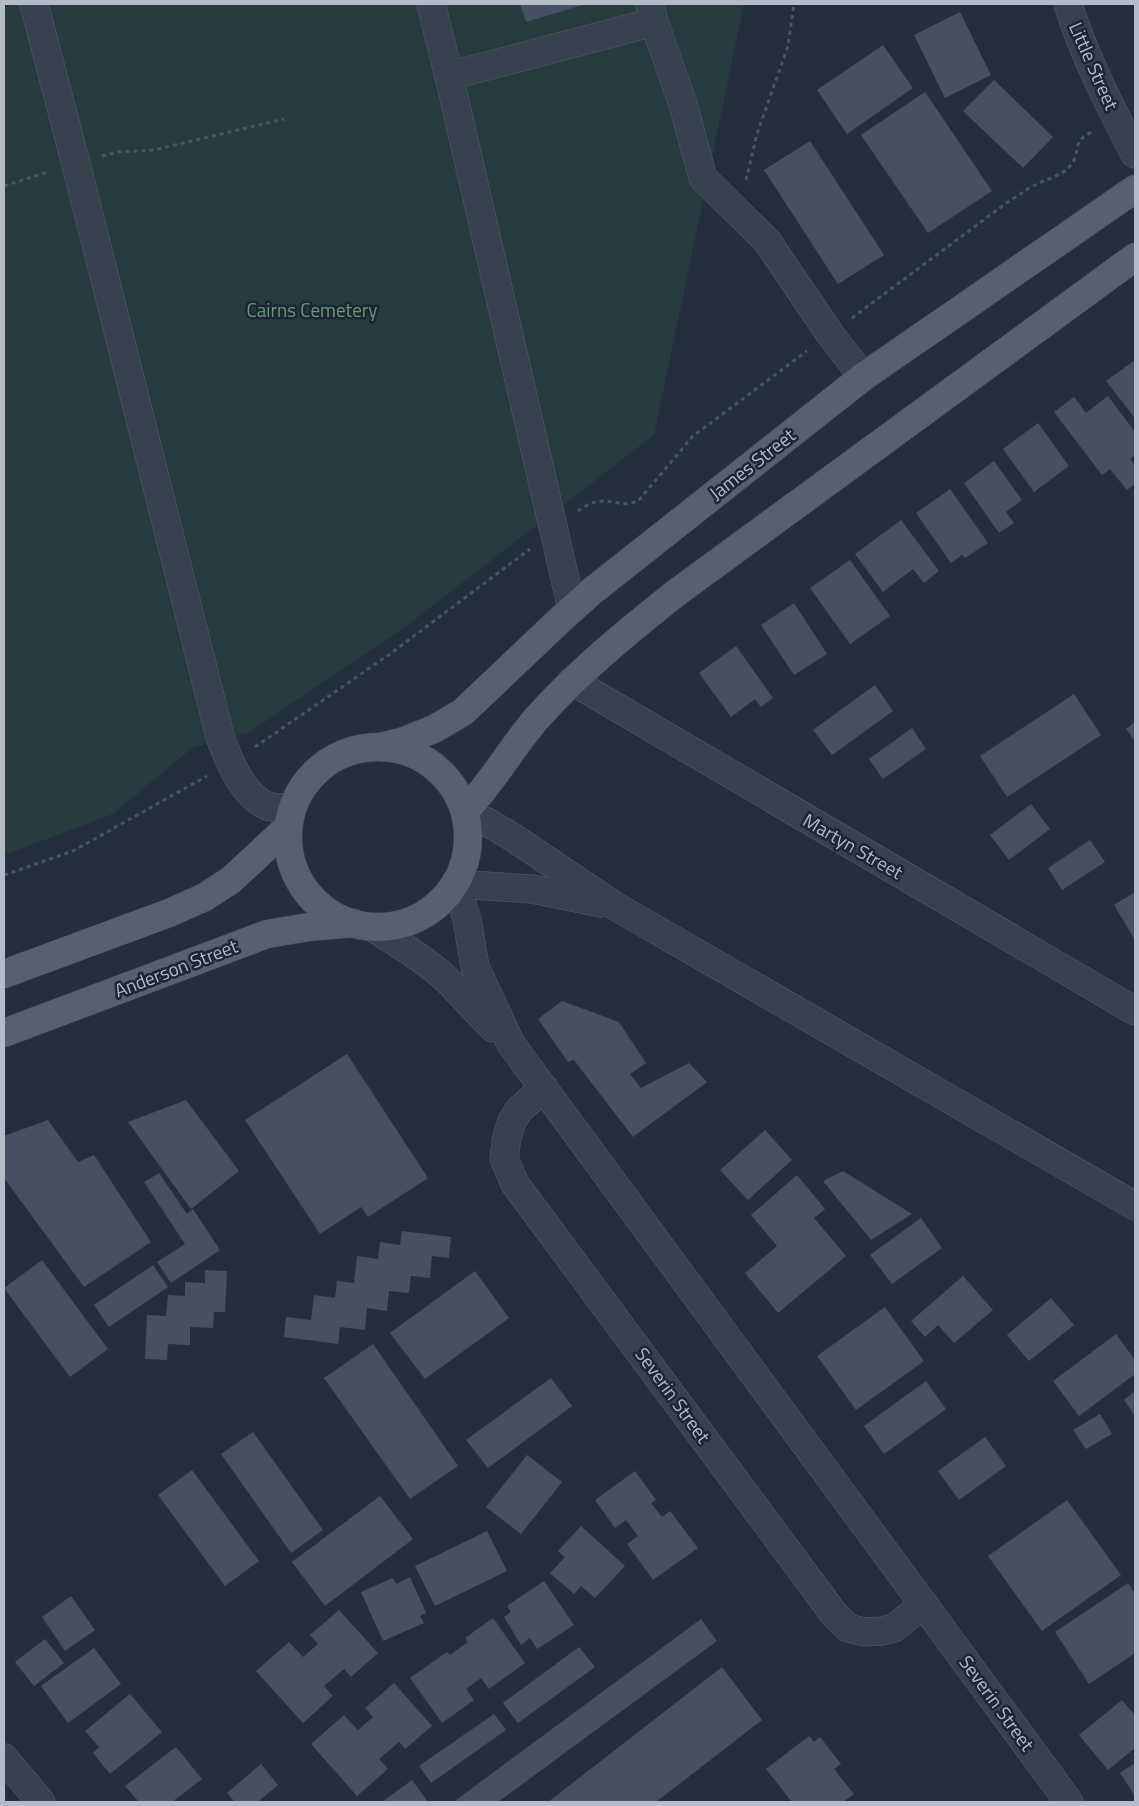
<svg xmlns="http://www.w3.org/2000/svg" width="1139" height="1806" viewBox="0 0 1139 1806" font-family="'Titillium Web',sans-serif">
<style>
.green{fill:#263c3f}
.building{fill:#455162}
.lines{fill:none;stroke-linecap:round;stroke-linejoin:round}
.minor-casing{stroke:#565f6c;stroke-width:29}
.major-casing{stroke:#414a57;stroke-width:29}
.path{stroke:#44595c;stroke-width:3;stroke-dasharray:4 4;stroke-linecap:butt}
.minor{stroke:#38414e;stroke-width:28}
.major{stroke:#56606e;stroke-width:28}
.labels{text-anchor:middle;stroke-width:5;stroke-linejoin:round;paint-order:stroke}
.street-label{font-size:19px;fill:#b4bcc9;stroke:#1d2633}
.park-label{font-size:19px;fill:#6b9a76;stroke:#1d2633}
</style>
<rect width="100%" height="100%" fill="#242f3e"/>
<path class="green" d="M4 4H744L654 435 405 627 248 733 192 748 113 814 4 855Z"/>
<g class="building">
<path d="M520 4H586L526 22Z"/>
<path d="M960 12 991 75 945 98 914 35Z"/>
<path d="M883 45 913 88 847 134 817 90Z"/>
<path d="M994 80 1053 137 1023 168 963 111Z"/>
<path d="M925 92 992 191 928 233 861 135Z"/>
<path d="M810 141 884 255 838 284 764 170Z"/>
<path d="M1135 360V416L1134 417 1106 381Z"/>
<path d="M1108 396 1135 432V455L1130 459 1135 466V484L1127 490 1110 469 1102 475 1054 412 1074 397 1086 413Z"/>
<path d="M1038 423 1069 466 1034 492 1003 449Z"/>
<path d="M994 461 1022 500 1006 512 1014 523 999 533 964 483Z"/>
<path d="M950 489 988 543 965 558 962 555 951 563 916 513Z"/>
<path d="M901 520 939 571 924 583 913 569 883 592 855 554Z"/>
<path d="M850 560 890 616 850 644 810 588Z"/>
<path d="M794 603 827 654 794 675 761 625Z"/>
<path d="M736 646 773 698 761 707 755 699 731 717 699 673Z"/>
<path d="M875 685 893 711 832 755 813 730Z"/>
<path d="M1074 694 1101 735 1007 797 980 756Z"/>
<path d="M1135 722V741L1126 729Z"/>
<path d="M912 728 926 749 883 779 869 759Z"/>
<path d="M1031 804 1050 829 1009 860 990 835Z"/>
<path d="M1090 840 1105 862 1062 890 1048 868Z"/>
<path d="M1135 892V940L1114 905Z"/>
<path d="M562 1001 619 1022 646 1063 630 1074 641 1088 689 1063 707 1082 633 1137 574 1060 568 1062 538 1019Z"/>
<path d="M347 1054 428 1178 368 1217 361 1207 320 1234 245 1120Z"/>
<path d="M186 1100 239 1171 191 1209 128 1122Z"/>
<path d="M48 1120 78 1162 94 1155 151 1242 84 1287 4 1178V1136Z"/>
<path d="M765 1130 792 1160 748 1200 720 1170Z"/>
<path d="M843 1171 912 1214 871 1240 823 1181Z"/>
<path d="M159 1173 187 1214 193 1209 220 1250 171 1283 157 1262 185 1244 144 1182Z"/>
<path d="M797 1175 825 1209 814 1218 846 1256 778 1313 745 1273 777 1246 751 1215Z"/>
<path d="M921 1218 942 1248 892 1284 870 1255Z"/>
<path d="M402 1231 451 1237 449 1258 432 1256 430 1278 411 1276 409 1293 389 1291 387 1311 367 1308 365 1330 340 1327 338 1344 284 1337 286 1317 311 1320 314 1295 335 1298 337 1281 354 1283 357 1256 378 1259 380 1242 400 1245Z"/>
<path d="M42 1260 108 1349 70 1377 4 1288Z"/>
<path d="M153 1265 168 1287 109 1327 94 1305Z"/>
<path d="M205 1270 227 1271 225 1312H214L213 1328 190 1327V1345L168 1344 167 1360 145 1359 147 1315 166 1316 168 1295 185 1296V1282L205 1283Z"/>
<path d="M475 1271 509 1318 425 1379 390 1333Z"/>
<path d="M963 1276 993 1310 954 1343 938 1325 925 1337 911 1321Z"/>
<path d="M1051 1298 1074 1325 1029 1361 1007 1335Z"/>
<path d="M885 1307 924 1361 856 1410 817 1356Z"/>
<path d="M1116 1334 1135 1360V1374L1079 1416 1053 1381Z"/>
<path d="M373 1344 458 1466 410 1499 324 1378Z"/>
<path d="M551 1378 572 1406 488 1468 466 1440Z"/>
<path d="M926 1381 946 1409 884 1454 864 1426Z"/>
<path d="M1135 1391V1416L1124 1400Z"/>
<path d="M1100 1414 1112 1434 1086 1449 1073 1430Z"/>
<path d="M253 1432 323 1530 291 1553 221 1454Z"/>
<path d="M985 1437 1006 1466 959 1500 938 1471Z"/>
<path d="M527 1455 562 1482 521 1534 486 1507Z"/>
<path d="M192 1470 259 1561 225 1586 158 1495Z"/>
<path d="M635 1471 656 1500 651 1503 662 1517 670 1511 698 1548 653 1580 627 1544 638 1536 626 1520 615 1528 595 1500Z"/>
<path d="M380 1496 413 1539 325 1606 292 1562Z"/>
<path d="M1067 1500 1121 1575 1042 1631 988 1556Z"/>
<path d="M581 1526 625 1566 595 1598 581 1586 574 1594 550 1573 565 1557 558 1551Z"/>
<path d="M487 1531 507 1571 435 1606 415 1566Z"/>
<path d="M410 1577 426 1613 420 1616 424 1623 383 1641 361 1592 393 1578 396 1584Z"/>
<path d="M544 1581 574 1625 537 1649 530 1638 521 1645 504 1617 511 1612 507 1606Z"/>
<path d="M1128 1583 1133 1591 1135 1590V1653L1089 1684 1055 1632Z"/>
<path d="M71 1596 95 1630 65 1651 42 1617Z"/>
<path d="M339 1610 378 1653 351 1677 344 1669 324 1686 333 1696 303 1723 256 1671 289 1642 303 1657 318 1644 310 1635Z"/>
<path d="M493 1618 525 1663 489 1689 481 1678 466 1689 474 1700 442 1723 410 1678 447 1652 450 1655 468 1642 465 1638Z"/>
<path d="M701 1619 717 1641 498 1802H458L456 1800Z"/>
<path d="M45 1639 64 1663 34 1686 15 1662Z"/>
<path d="M579 1647 595 1667 518 1723 503 1703Z"/>
<path d="M94 1648 121 1684 68 1723 41 1686Z"/>
<path d="M722 1667 762 1720 656 1802H548Z"/>
<path d="M394 1683 432 1726 405 1749 399 1742 379 1759 388 1769 357 1796 311 1744 344 1715 358 1730 373 1717 365 1708Z"/>
<path d="M130 1694 162 1732 110 1774 93 1753 99 1747 85 1731Z"/>
<path d="M1122 1700 1135 1715V1748L1108 1770 1079 1735Z"/>
<path d="M494 1714 506 1730 431 1783 419 1766Z"/>
<path d="M809 1736 814 1742 820 1737 841 1764 834 1769 854 1794 843 1802H792L766 1769Z"/>
<path d="M176 1747 202 1779 172 1802H139L125 1786Z"/>
<path d="M1135 1763V1796L1120 1773Z"/>
<path d="M261 1764 278 1785 258 1802H235L227 1793Z"/>
<path d="M412 1780 428 1802H382Z"/>
</g>
<g class="lines">
<defs>
<g id="minor">
<path d="M34 4 76 164 221 740C230 763 247 806 277 808 282 808 288 807 293 806"/>
<path d="M431 4 449 76 572 609"/>
<path d="M1068 4C1084 56 1110 106 1135 154"/>
<path d="M654 22 683 104 703 178 767 241 830 334 863 377"/>
<path d="M449 76 654 22 650 5"/>
<path d="M572 681 1135 1011"/>
<path d="M465 813 487 822 514 838 615 906 1135 1206"/>
<path d="M455 884 532 889 601 903"/>
<path d="M455 885 467 919 475 967 511 1044 1069 1802"/>
<path d="M372 927C397 943 423 958 445 978 462 994 476 1012 493 1028"/>
<path d="M544 1088 520 1109 512 1121 507 1137 504 1158 515 1184 834 1614 848 1628 864 1632 882 1631 894 1628 924 1604"/>
<path d="M4 1758 41 1802"/>
</g>
<g id="major">
<circle cx="378" cy="837" r="90"/>
<path d="M380 747 404 741 434 729 463 712 561 619 591 592 863 377 1135 189"/>
<path d="M465 811C492 783 511 748 537 718 579 671 627 632 676 593L1135 257"/>
<path d="M4 974 169 913 205 897 231 880 288 827"/>
<path d="M4 1033 267 934 309 927 353 923"/>
</g>
</defs>
<use href="#minor" class="minor-casing"/>
<use href="#major" class="major-casing"/>
<g class="path">
<path d="M102 156 118 152 154 150 284 119"/>
<path d="M746 180 757 134 788 46 794 4"/>
<path d="M4 186 48 172"/>
<path d="M852 318 1009 201C1018 196 1026 189 1035 185 1046 179 1062 176 1070 166 1082 152 1070 142 1092 132"/>
<path d="M578 511C583 508 589 503 596 502 611 498 624 509 639 500L693 436 807 351"/>
<path d="M255 747 390 654 530 549"/>
<path d="M4 875 73 851 207 776"/>
</g>
<use href="#minor" class="minor"/>
<use href="#major" class="major"/>
</g>
<g class="labels">
<g class="street-label">
<text transform="translate(1094 66) rotate(66)" y="7">Little Street</text>
<text transform="translate(752 464) rotate(-38)" y="7">James Street</text>
<text transform="translate(853 846) rotate(30)" y="7">Martyn Street</text>
<text transform="translate(176 968) rotate(-21)" y="7">Anderson Street</text>
<text transform="translate(673 1395) rotate(54)" y="7">Severin Street</text>
<text transform="translate(997 1703) rotate(54)" y="7">Severin Street</text>
</g>
<g class="park-label">
<text x="312" y="317">Cairns Cemetery</text>
</g>
</g>
<rect width="1139" height="1806" fill="none" stroke="#b4bcc9" stroke-width="10"/>
</svg>
